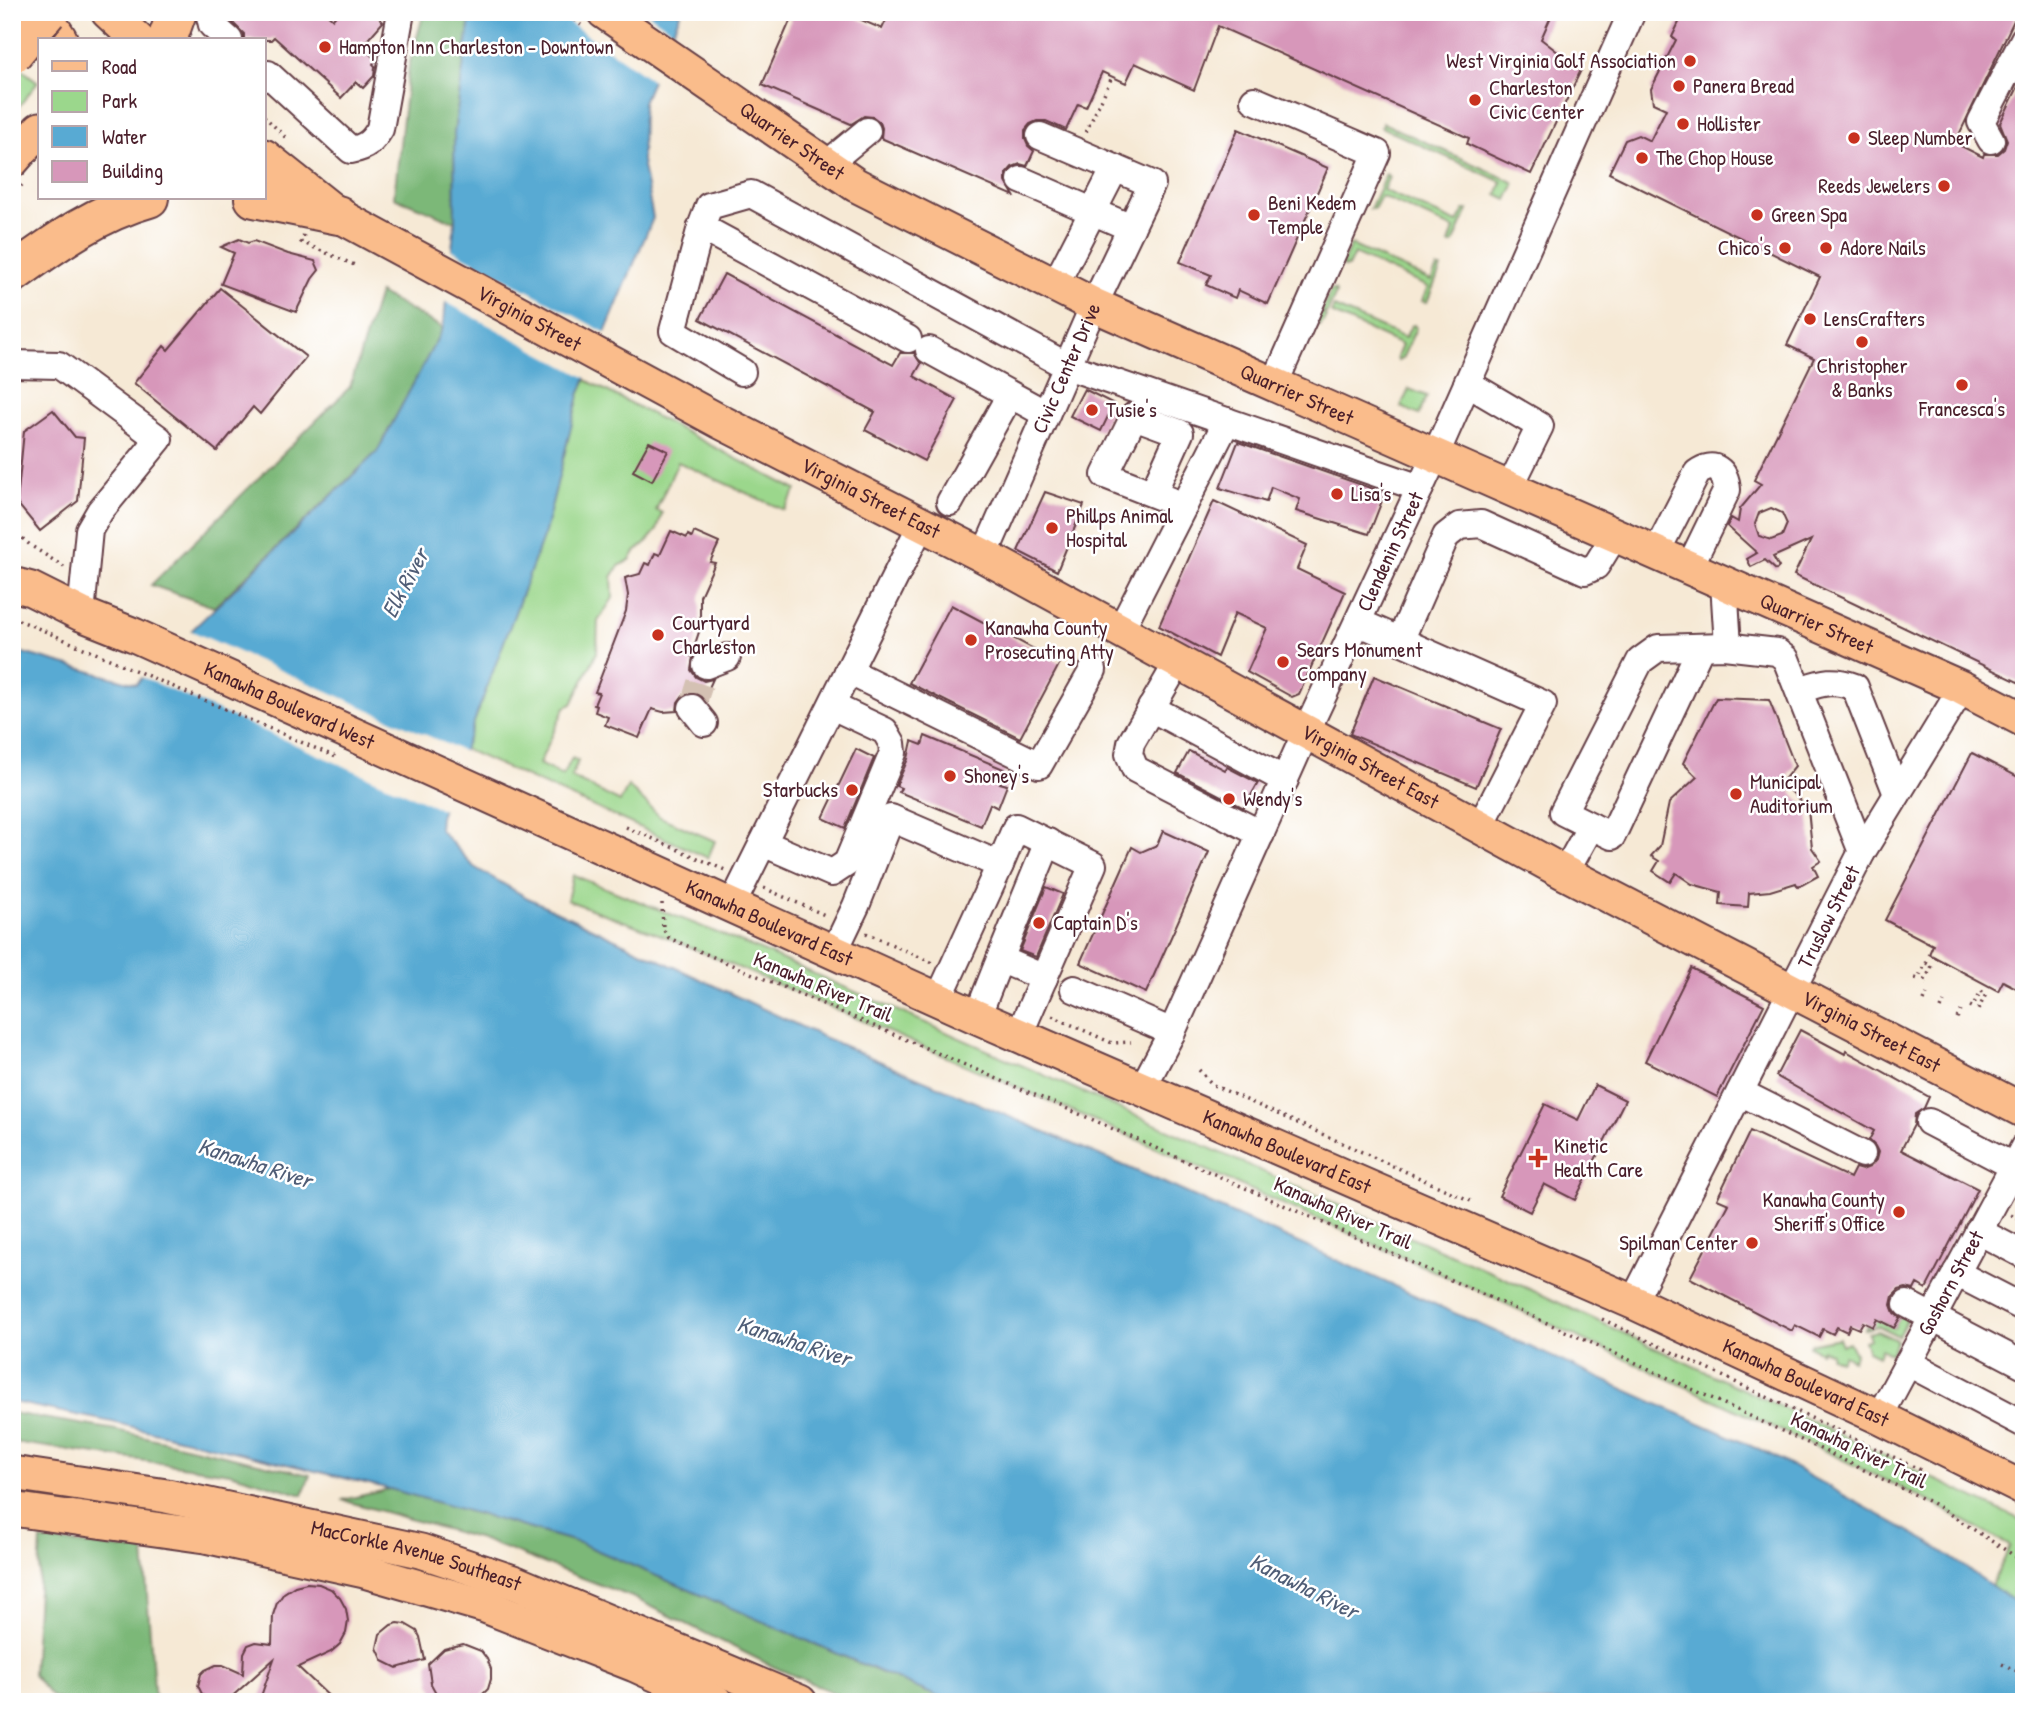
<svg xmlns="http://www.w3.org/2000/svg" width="2036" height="1714" viewBox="0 0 2036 1714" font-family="'Patrick Hand',sans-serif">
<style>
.green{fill:#9bd78c;stroke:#727b5c;stroke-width:2}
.forest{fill:#7cb878;stroke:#636c52;stroke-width:2}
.water{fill:#58aad3;stroke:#51647f;stroke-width:2}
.pier{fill:#f6e9d5}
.building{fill:#d797ba;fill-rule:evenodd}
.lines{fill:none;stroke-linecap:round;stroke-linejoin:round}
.minor-tunnel{stroke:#d4c1b3;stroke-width:26;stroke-dasharray:26 13;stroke-linecap:butt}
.minor-casing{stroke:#643d44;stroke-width:30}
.major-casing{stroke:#643d44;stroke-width:37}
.highway-casing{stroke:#643d44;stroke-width:42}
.path{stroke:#643d44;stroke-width:3.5;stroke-dasharray:2 5;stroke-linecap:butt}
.minor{stroke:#fff;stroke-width:26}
.major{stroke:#fabc8b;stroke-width:33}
.highway{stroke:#fabc8b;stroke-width:38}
.highway-bridge-casing{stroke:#643d44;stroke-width:42;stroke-linecap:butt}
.highway-bridge{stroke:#fabc8b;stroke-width:38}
.poi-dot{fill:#c8321e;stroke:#fff;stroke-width:2.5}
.labels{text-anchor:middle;stroke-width:5;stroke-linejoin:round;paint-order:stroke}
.poi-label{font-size:21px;fill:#4a1f2b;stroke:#fff;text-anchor:start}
.street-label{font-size:21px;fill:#4a1f2b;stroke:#fff}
.water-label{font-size:23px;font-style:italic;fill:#505e77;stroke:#fff}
</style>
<rect width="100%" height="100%" fill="#fff"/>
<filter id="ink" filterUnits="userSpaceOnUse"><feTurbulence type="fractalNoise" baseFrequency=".0143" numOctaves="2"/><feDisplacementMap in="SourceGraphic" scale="14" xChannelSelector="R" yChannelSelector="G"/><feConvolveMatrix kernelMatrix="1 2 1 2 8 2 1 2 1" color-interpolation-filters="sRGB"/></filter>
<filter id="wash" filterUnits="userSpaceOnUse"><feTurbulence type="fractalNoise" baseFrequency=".00686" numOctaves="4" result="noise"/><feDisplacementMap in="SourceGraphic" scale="28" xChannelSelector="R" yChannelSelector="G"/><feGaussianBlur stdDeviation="1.57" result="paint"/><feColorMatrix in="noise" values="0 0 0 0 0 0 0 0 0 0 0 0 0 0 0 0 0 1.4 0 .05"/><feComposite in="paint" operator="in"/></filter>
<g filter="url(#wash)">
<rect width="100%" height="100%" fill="#f6e9d5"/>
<g class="green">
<path d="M12 62 38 82 12 115Z"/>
<path d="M1383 123 1513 182 1514 185 1507 200 1497 195 1502 182 1381 127Z"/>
<path d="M1386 174 1389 177 1383 190 1457 223 1464 210H1468L1453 244H1449L1454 229 1381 196 1374 209H1370Z"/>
<path d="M1351 245 1431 281 1437 268H1441L1427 302 1422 301 1428 287 1354 254 1348 267H1344L1342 264Z"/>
<path d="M1331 290H1335L1336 293 1327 313H1323L1326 317 1320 326 1318 325 1317 322Z"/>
<path d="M1334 307 1405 338 1411 326 1414 325 1416 328 1402 359 1398 361 1397 357 1402 345 1331 313Z"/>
<path d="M586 380 796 490 784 510 678 462 656 510 662 513 657 530 645 544 635 552 630 560 619 566 612 577 613 598 598 621 597 652 572 704 565 707 539 764 563 776 572 758 578 761 571 777 620 802 628 786 660 817 715 841 708 858 464 749 545 532 579 395Z"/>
<path d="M1409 389 1427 396 1419 415 1401 407Z"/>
<path d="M573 875 760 950 1536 1292 2015 1517 2021 1522 2024 1518V1608L1991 1586 2010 1546 1934 1504 1827 1452 1463 1284 1091 1119 793 991 669 938 567 900Z"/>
<path d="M1901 1315 1907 1318 1906 1321 1898 1336 1878 1326 1865 1329 1868 1324 1877 1319 1894 1328Z"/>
<path d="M1877 1331 1897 1340 1890 1354 1881 1349 1878 1356 1868 1351 1864 1341 1870 1339 1868 1333Z"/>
<path d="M1839 1338 1842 1345 1849 1342 1855 1354 1853 1360 1844 1355 1840 1361 1830 1357 1831 1353 1822 1349 1820 1352 1809 1346 1810 1344Z"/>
</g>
<g class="forest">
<path d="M424 12H471L454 133 455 222 394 197 409 65Z"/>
<path d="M379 293 443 328 377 452 214 607 151 585 350 387Z"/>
<path d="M12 1413 116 1430 310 1475 303 1495 230 1473 12 1442Z"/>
<path d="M390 1489 580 1543 950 1702H855L774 1667 632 1597 480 1539 342 1500Z"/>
<path d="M41 1540 144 1551 155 1702H67L52 1697 33 1675Z"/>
</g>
<path class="water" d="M471 12H681L643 102 642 161 653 218 579 395 545 532 464 749 440 817 439 829 474 867 528 898 823 1037 1162 1182 1771 1455 1930 1543 2024 1608V1702H950L580 1543 390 1489 112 1422 12 1402V652L23 653 136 684 377 452 443 328 455 222 454 133Z"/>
<g class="pier">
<path d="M554 12H646L676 33 655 82Z"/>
<path d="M449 248 608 334 590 380 442 300Z"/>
<path d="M187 629 467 753 446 811 139 676Z"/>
</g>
<g id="blocks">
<g class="building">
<path d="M243 12H325L333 19 339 12H374L383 22 362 46 376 60 373 64 375 66 374 76 363 88 356 82 341 98 274 37 271 40H244V34L233 23Z"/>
<path d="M794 12H843L882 29 890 12H1553L1541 39 1581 70 1531 174 1467 144 1469 138 1218 26 1194 90 1135 63 1126 83 1102 72 1086 107 1078 104 1066 130 1046 121H1037L1030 124 1025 130V139L1028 146 1034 151 1027 166 1020 164 1012 167 1006 174V182L1014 196 881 138 882 128 880 122 873 117 864 116 851 124 762 85Z"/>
<path d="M1684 12H2018L1955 143 1983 157 1984 154H1998L2004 149 2007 140 2000 123 2024 75V685L1794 575 1811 540 1773 557 1779 567 1776 570 1765 560 1751 567 1747 559 1757 553 1727 526 1731 518 1738 522 1740 509 1761 484 1754 480 1814 358 1787 345 1820 277 1609 173 1625 140 1638 135 1650 141 1666 109 1653 103 1651 89 1676 40 1672 37ZM1771 508 1782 513 1787 524 1782 536 1771 540 1759 536 1755 524 1759 513Z"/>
<path d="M1238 129 1328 168 1268 304 1238 290 1235 298 1206 285 1211 275 1180 262Z"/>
<path d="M239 239 248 243 254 241 288 254 315 261 319 270 312 279 296 312 221 284 234 253 221 247Z"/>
<path d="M724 274 893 365 900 353H914L921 364 914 376 957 400 924 461 865 430 875 412 700 319Z"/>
<path d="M220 288 306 357 260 414 253 407 217 451 134 383 164 346 168 350Z"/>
<path d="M1084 389 1114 404 1101 431 1070 416Z"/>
<path d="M53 410 75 437 84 438 78 501 40 531 17 503 24 431Z"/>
<path d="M649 442 668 451 652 481 633 471Z"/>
<path d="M1238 442 1385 493 1369 534 1296 511 1300 499 1271 487 1266 502 1220 488Z"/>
<path d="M1045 492 1084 505 1057 571 1018 551Z"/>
<path d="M1214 501 1307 545 1297 569 1345 592 1299 694 1292 697 1247 672 1267 628 1235 613 1217 657 1159 626Z"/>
<path d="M671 531 687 538 688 535 692 537 694 532 719 543 710 562 715 563 700 596V629L691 656 693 657 691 670 696 677 704 681 713 679 707 692V701L698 694 689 693 683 695 678 702 677 711 663 712 652 709 639 738 605 725 608 717 595 712 597 706 594 705 599 693 595 692 626 611 628 595 625 578 640 574 645 563 650 565 655 553 660 555Z"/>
<path d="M951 605 1060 663 1020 738 909 683Z"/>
<path d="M1374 676 1501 729 1476 787 1350 734Z"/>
<path d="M1716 698 1769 700 1795 766 1782 782 1808 809 1812 848 1821 861 1813 866 1818 876 1798 887 1796 883 1770 891 1749 893 1748 907 1720 905 1721 892 1692 884 1676 873 1670 882 1653 871 1659 861 1651 856 1660 846 1669 803 1697 777 1683 763Z"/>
<path d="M925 736 1006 770 1000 783 1007 785 998 808 990 804 981 826 899 792 901 788 896 786 908 759 912 741 922 745Z"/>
<path d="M856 749 874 758 845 828 823 818Z"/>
<path d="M1189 751 1225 770 1227 767 1258 783 1244 808 1177 773Z"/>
<path d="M1972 753 2024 780V992L2003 981 1998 991 1929 954 1933 945 1885 920Z"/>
<path d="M1163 831 1209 852 1146 993 1080 963 1132 847 1141 852 1157 845Z"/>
<path d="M1046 887 1063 894 1036 957 1020 951Z"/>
<path d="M1691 968 1764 1005 1717 1097 1645 1061Z"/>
<path d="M1800 1030 1845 1054 1846 1051 1929 1097 1924 1108 1915 1114 1914 1125 1901 1150 1978 1189 1926 1289 1917 1284 1914 1290 1906 1288 1899 1290 1893 1296 1891 1305 1894 1313 1900 1318 1894 1328 1877 1319 1873 1327 1863 1322 1859 1329 1850 1325 1847 1332 1837 1327 1833 1334 1823 1329 1819 1337 1795 1325 1792 1331 1690 1278 1729 1204 1717 1199 1750 1131 1850 1178 1855 1168 1862 1170 1870 1167 1876 1160 1878 1152 1875 1146 1869 1140 1874 1131 1776 1076Z"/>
<path d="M1595 1085 1625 1100 1575 1200 1544 1184 1530 1212 1499 1196 1545 1104 1578 1120Z"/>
<path d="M307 1583 319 1584 331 1589 340 1598 346 1609 348 1621 346 1633 340 1644 331 1652 298 1667 335 1702H259L274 1659 228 1700 210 1702 204 1698 198 1686 201 1674 205 1670 216 1665H223L243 1674 244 1653 248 1645 256 1642 272 1644 273 1615 277 1603 284 1593 295 1586Z"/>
<path d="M398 1623 405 1624 417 1631 420 1637 425 1660 397 1668 383 1661 377 1648 380 1634 391 1625Z"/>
<path d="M463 1644 481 1651 487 1659 491 1669V1679L488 1689 475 1702H445L436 1693 431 1684 428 1664 444 1649Z"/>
</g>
</g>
</g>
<g filter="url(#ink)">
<use href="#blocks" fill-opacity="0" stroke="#643d44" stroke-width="2"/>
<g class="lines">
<path class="minor-tunnel" d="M692 708 706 665"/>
<defs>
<g id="minor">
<path d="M209 12 212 25 229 40"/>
<path d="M264 78 268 74 351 150C367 147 372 142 380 129L401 12"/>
<path d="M1254 100 1377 153 1274 385"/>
<path d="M1991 140 1981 122 2024 39"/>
<path d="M827 164 867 131"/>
<path d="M1021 180 1131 228"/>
<path d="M701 227 673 331 742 372"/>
<path d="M1055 285 1115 168"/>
<path d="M908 339 701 227 709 206 751 194 1067 366 1420 488"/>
<path d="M929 350 1046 414"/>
<path d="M12 364 59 365 159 439 100 511 89 530 81 614"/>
<path d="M1467 383 1540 426 1509 489"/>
<path d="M1153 493 1180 433 1134 416 1105 475 1184 506"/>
<path d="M950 502 1010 395"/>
<path d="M1656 553 1697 473C1714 460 1726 471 1727 490L1689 568"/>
<path id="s1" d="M984 556 1094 305 1152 184 1040 136"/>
<path d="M1724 583 1728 646"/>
<path d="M1358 622 1543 704 1480 827"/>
<path d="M1120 631 1227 421"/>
<path d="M1400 641 1446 536 1459 526 1481 524 1585 571 1596 566 1615 535"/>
<path d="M1178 662 1131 743 1129 754 1135 769 1261 834"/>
<path d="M706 665 727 657"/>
<path d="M848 671 1039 765 1093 670"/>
<path d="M1799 690C1821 683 1832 678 1855 687L1897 794"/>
<path d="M692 708 704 723"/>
<path d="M1151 708 1285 780"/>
<path d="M1591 826 1612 836 1701 647"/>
<path d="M763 843 832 873 847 863 893 753 892 743 885 731 832 706"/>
<path d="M1000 865 1016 827 1093 865 1019 1035"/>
<path d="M1565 873 1591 826 1563 812 1640 661 1658 648 1724 646 1777 652 1786 659 1862 852"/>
<path d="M732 905 921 525"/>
<path d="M834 952 856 906 891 818 1000 865 939 998"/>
<path d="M1000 959 1048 842"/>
<path d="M1074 989 1172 1032"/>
<path d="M977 1017 1000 959 1044 978"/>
<path id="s2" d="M1142 1089 1172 1032 1306 732 1435 456 1632 12"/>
<path d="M1740 1092 1862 1154"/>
<path d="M1929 1122 2013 1166"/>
<path d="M1978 1231 2024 1255"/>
<path d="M1956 1273 2024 1308"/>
<path id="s3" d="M1633 1302 1862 852 1962 688"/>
<path d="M1907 1304 2024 1365"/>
<path d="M1908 1363 2024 1424"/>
<path id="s4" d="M1879 1417 2024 1147"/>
</g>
<g id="major">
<path d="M108 12 138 40"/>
<path id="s5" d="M604 12 856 185 1094 305 1962 688 2024 720"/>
<path id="s6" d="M264 156 338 215 719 421 984 556 1565 873 2024 1111"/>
<path d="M12 161 40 129"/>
<path id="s7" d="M12 584 31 589 81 614 134 635 977 1017 1633 1302 1879 1417 2024 1489"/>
<path id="s8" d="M12 1473 167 1496 421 1551 516 1583 800 1702"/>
<path d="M12 1509 205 1536 364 1571 485 1606 635 1665 716 1702"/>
</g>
<g id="highway">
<path d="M40 12 58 40"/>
<path d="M167 40 177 12"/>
<path d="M254 198 338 215"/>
<path d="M12 274C55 243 98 212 149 198"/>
</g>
</defs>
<use href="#minor" class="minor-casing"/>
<use href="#major" class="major-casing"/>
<use href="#highway" class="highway-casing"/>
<g class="path">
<path d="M563 12 581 25"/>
<path d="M264 116 287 139"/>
<path d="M1086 132 1112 77"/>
<path d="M12 197 22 185"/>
<path d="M304 235 301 242 357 266"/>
<path d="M12 529 30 545 64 567"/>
<path d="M12 617 338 758"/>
<path d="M626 827 725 870"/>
<path d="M764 888 827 916"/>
<path d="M662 903 663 929 669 938 1091 1119 1632 1361 1827 1452 1934 1504 2024 1562"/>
<path d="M866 933 933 963"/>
<path d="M1915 978 1918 979 1926 963 1932 966 1924 982 1927 984"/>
<path d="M1924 1001 1927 994"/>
<path d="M1970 1006 1972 1007 1981 991 1986 994 1978 1010 1981 1011"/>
<path d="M1941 1009 1944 1002"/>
<path d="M1052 1016 1112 1043 1131 1042"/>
<path d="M1957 1018 1961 1011"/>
<path d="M1199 1070 1213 1085 1471 1201"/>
<path d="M2011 1215 2024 1222"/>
<path d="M1602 1319 1921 1470"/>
<path d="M2002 1664 2024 1674"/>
</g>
<use href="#minor" class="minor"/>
<use href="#major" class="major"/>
<use href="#highway" class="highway"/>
<defs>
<path id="highway-bridge" d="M12 54 47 12"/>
</defs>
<use href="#highway-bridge" class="highway-bridge-casing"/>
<use href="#highway-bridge" class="highway-bridge"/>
</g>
</g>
<g class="poi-dot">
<circle cx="325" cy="47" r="7"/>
<circle cx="1690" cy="61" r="7"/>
<circle cx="1679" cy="86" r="7"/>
<circle cx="1475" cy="100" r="7"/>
<circle cx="1683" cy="124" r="7"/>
<circle cx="1854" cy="138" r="7"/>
<circle cx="1642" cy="158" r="7"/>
<circle cx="1944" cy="186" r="7"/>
<circle cx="1254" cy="215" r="7"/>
<circle cx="1757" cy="215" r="7"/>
<circle cx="1785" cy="248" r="7"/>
<circle cx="1826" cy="248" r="7"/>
<circle cx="1810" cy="319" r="7"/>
<circle cx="1862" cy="342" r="7"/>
<circle cx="1962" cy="385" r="7"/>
<circle cx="1092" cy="410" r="7"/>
<circle cx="1337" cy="494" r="7"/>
<circle cx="1052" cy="528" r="7"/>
<circle cx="658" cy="635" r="7"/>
<circle cx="971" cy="640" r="7"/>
<circle cx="1283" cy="662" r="7"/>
<circle cx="950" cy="776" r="7"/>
<circle cx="852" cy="790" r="7"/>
<circle cx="1736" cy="794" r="7"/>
<circle cx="1229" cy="799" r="7"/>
<circle cx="1039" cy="923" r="7"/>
<path d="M1534.5 1147.5h7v7h7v7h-7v7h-7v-7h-7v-7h7z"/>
<circle cx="1899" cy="1212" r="7"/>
<circle cx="1752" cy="1243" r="7"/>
</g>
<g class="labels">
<g class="poi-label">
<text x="339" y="54">Hampton Inn Charleston - Downtown</text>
<text x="1676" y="68" text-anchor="end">West Virginia Golf Association</text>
<text x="1693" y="93">Panera Bread</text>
<text x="1489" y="95">Charleston<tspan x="1489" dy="24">Civic Center</tspan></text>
<text x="1697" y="131">Hollister</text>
<text x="1868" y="145">Sleep Number</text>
<text x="1656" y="165">The Chop House</text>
<text x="1930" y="193" text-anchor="end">Reeds Jewelers</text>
<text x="1268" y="210">Beni Kedem<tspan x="1268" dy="24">Temple</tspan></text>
<text x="1771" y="222">Green Spa</text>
<text x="1771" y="255" text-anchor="end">Chico's</text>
<text x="1840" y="255">Adore Nails</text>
<text x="1824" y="326">LensCrafters</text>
<text x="1862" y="373" text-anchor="middle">Christopher<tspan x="1862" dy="24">&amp; Banks</tspan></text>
<text x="1962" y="416" text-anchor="middle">Francesca's</text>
<text x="1106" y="417">Tusie's</text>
<text x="1351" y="501">Lisa's</text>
<text x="1066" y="523">Phillps Animal<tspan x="1066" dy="24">Hospital</tspan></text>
<text x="672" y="630">Courtyard<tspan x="672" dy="24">Charleston</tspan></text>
<text x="985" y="635">Kanawha County<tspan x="985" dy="24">Prosecuting Atty</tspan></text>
<text x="1297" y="657">Sears Monument<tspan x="1297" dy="24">Company</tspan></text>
<text x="964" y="783">Shoney's</text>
<text x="1750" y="789">Municipal<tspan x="1750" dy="24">Auditorium</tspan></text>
<text x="838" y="797" text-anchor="end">Starbucks</text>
<text x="1243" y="806">Wendy's</text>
<text x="1053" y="930">Captain D's</text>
<text x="1554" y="1153">Kinetic<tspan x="1554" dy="24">Health Care</tspan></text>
<text x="1885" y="1207" text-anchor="end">Kanawha County<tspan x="1885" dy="24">Sheriff's Office</tspan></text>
<text x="1738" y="1250" text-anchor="end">Spilman Center</text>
</g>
<g class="street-label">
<text dy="7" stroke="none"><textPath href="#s5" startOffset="228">Quarrier Street</textPath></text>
<text dy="7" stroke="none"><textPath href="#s6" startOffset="312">Virginia Street</textPath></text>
<text dy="7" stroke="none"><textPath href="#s1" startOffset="205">Civic Center Drive</textPath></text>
<text dy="7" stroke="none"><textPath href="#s5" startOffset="794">Quarrier Street</textPath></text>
<text dy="7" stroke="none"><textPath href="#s6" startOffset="698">Virginia Street East</textPath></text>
<text dy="7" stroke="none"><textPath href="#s2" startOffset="592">Clendenin Street</textPath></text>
<text dy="7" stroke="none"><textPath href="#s5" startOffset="1362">Quarrier Street</textPath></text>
<text dy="7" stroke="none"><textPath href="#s7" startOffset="303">Kanawha Boulevard West</textPath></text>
<text dy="7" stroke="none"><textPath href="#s6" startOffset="1265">Virginia Street East</textPath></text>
<text dy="7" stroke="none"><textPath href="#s3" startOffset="432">Truslow Street</textPath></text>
<text dy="7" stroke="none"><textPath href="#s7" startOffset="830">Kanawha Boulevard East</textPath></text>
<text transform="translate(823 987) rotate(23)" y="7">Kanawha River Trail</text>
<text dy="7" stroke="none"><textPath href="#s6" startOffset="1832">Virginia Street East</textPath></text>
<text dy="7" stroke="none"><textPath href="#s7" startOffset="1396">Kanawha Boulevard East</textPath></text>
<text transform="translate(1343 1213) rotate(24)" y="7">Kanawha River Trail</text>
<text dy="7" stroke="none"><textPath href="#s4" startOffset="152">Goshorn Street</textPath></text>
<text dy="7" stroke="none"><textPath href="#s7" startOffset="1964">Kanawha Boulevard East</textPath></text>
<text transform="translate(1859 1450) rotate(26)" y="7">Kanawha River Trail</text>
<text dy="7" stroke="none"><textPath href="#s8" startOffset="413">MacCorkle Avenue Southeast</textPath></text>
</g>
<g class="water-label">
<text transform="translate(405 583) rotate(-62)" y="8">Elk River</text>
<text transform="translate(255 1163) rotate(18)" y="8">Kanawha River</text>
<text transform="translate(794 1341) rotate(18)" y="8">Kanawha River</text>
<text transform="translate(1304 1586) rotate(27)" y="8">Kanawha River</text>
</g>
</g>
<rect width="2036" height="1714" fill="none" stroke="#fff" stroke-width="42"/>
<rect x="38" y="38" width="228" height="161" fill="#ffffff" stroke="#b7a5aa" stroke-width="2"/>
<rect x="52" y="61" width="35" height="10" fill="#fabc8b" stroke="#b7a5aa" stroke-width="2"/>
<text x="102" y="74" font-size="21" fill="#4a1f2b">Road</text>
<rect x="52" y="91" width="35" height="21" fill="#9bd78c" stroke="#b7a5aa" stroke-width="2"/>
<text x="102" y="108" font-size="21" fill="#4a1f2b">Park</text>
<rect x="52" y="126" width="35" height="21" fill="#58aad3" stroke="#b7a5aa" stroke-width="2"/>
<text x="102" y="144" font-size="21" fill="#4a1f2b">Water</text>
<rect x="52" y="161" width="35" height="21" fill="#d797ba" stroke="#b7a5aa" stroke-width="2"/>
<text x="102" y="178" font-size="21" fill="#4a1f2b">Building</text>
</svg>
